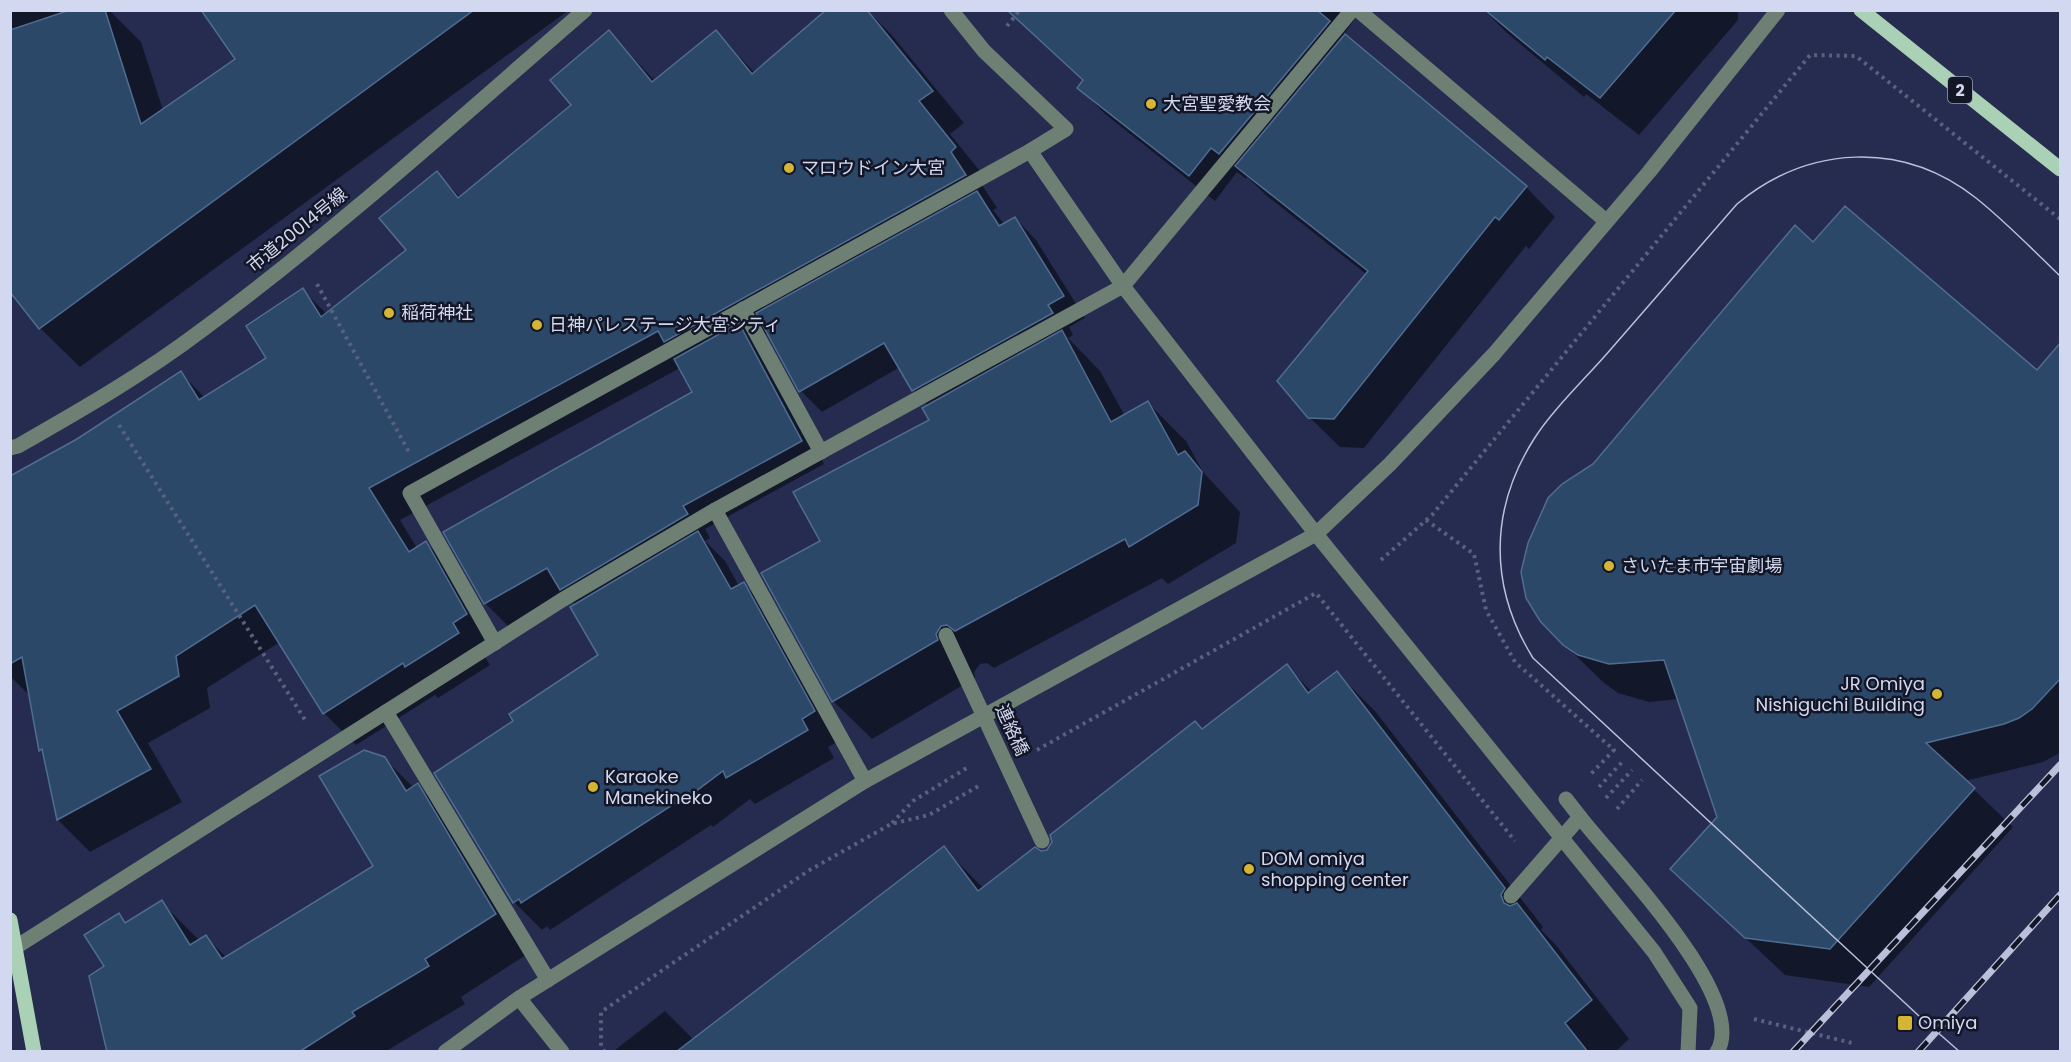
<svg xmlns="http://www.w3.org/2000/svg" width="2071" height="1062" viewBox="0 0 2071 1062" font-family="Poppins,'Noto Sans JP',sans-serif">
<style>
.shadow{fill:#0007;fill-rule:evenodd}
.building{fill:#2c4869;stroke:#506d91;stroke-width:1.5}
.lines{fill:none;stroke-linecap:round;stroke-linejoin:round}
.path{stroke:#596080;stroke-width:4;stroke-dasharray:3 4.5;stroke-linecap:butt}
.minor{stroke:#6d8073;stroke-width:15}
.major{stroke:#aad1b6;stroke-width:15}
.tram{stroke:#bac0d9;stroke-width:1.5}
.rail-casing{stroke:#bac0d9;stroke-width:7}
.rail{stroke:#131626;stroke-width:4.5;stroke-dasharray:14;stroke-linecap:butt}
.minor-bridge{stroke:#6d8073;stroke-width:15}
.poi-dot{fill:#d5b534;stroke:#131626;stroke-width:2}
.labels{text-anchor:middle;stroke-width:5;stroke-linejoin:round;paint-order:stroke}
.shield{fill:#131626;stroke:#999eb3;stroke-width:1.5}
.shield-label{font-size:16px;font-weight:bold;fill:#d2d8ef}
.poi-label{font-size:18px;fill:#d2d8ef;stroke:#131626;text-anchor:start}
.street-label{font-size:18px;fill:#d2d8ef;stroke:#131626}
</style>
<rect width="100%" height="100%" fill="#252c50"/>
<g class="shadow">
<path d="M10 10H60L61 15 75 10H109L141 42 163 110 238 59 203 10H569L80 367 40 328 10 290Z"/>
<path d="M867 10 891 34 964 123 950 134 987 180 982 185 997 208 993 210 1005 225 1015 218 1036 240 1085 318 1069 327 1073 335 1068 338 1100 371 1125 416 1148 403 1186 441 1203 472 1240 512 1236 543 1168 584 1162 578 994 668 987 663 980 664 974 672 975 678 872 739 833 701 822 542 931 420 929 406 913 390 900 367 822 412 801 391 769 333 755 341 762 347 824 464 705 529 710 538 705 541 725 561 739 586 743 584 771 611 842 739 828 747 834 758 755 804 750 799 713 827 711 825 550 930 547 926 542 930 514 902 515 722 600 655 576 605 565 594 508 626 486 604 445 532 694 392 680 368 400 520 417 548 426 543 458 575 498 647 484 655 490 665 438 698 435 695 356 745 324 713 280 642 207 688 210 708 148 743 182 802 90 852 58 820 45 754 41 750 31 697 10 676V477L78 440 181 373 205 398 268 358 302 290 327 314 408 251 437 173 461 198 573 105 609 32 655 81 716 32 755 73ZM991 216H994L1005 232 1002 233Z"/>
<path d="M1040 10H1361L1344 34 1526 187 1555 217 1529 249 1526 246 1364 448 1340 447 1309 417 1366 274 1267 196 1247 177 1246 179 1237 172 1215 201 1105 114 1079 88 1084 81 1026 26Z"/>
<path d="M1484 10H1738V20L1639 135 1586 94 1584 97 1507 33Z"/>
<path d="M1813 244 2037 372 2060 344V753L2043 762 1965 781 2013 827 1869 987 1785 975 1672 869 1718 818 1679 699 1649 702 1618 693 1604 683 1564 644 1594 465Z"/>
<path d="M1287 666 1312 692 1337 673 1375 711 1543 927 1541 930 1555 944 1629 1039 1615 1052 615 1050 665 1011 694 1040 944 848 984 889 1040 852 1047 851Z"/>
<path d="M384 758 414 788 417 785 454 822 532 951 461 997 465 1004 388 1050 389 1052H105L108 1047 106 966 119 915 127 924 161 902 200 941 206 937 227 958 375 866Z"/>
</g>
<g class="building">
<path d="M70 10H105L141 124 235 59 201 10H474L39 329 10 292V30Z"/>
<path d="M826 10H867L933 91 919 101 956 147 951 152 966 175 664 342 658 331 369 488 409 552 426 541 467 614 453 623 459 633 405 667 403 663 323 714 255 605 176 656 179 676 117 711 151 769 57 820 42 749 39 751 22 657 10 664V476L77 439 181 371 199 400 266 358 246 326 303 288 321 317 406 250 379 218 437 171 458 198 571 105 550 80 609 30 652 82 716 30 752 74Z"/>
<path d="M1007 10H1317L1330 21 1219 154 1211 148 1189 176 1077 88 1083 80Z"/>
<path d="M1485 10H1676L1600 98 1547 57 1545 60Z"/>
<path d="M1345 34 1527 186 1499 220 1495 217 1334 419 1308 418 1277 381 1368 271 1235 166Z"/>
<path d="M977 191 999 226 1015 217 1064 296 1048 305 1053 313 912 391 884 343 799 392 756 313Z"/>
<path d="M1845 206 2037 370 2061 342V678L2032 709 2019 718 2004 724 1926 743 1975 788 1830 949 1745 938 1670 869 1717 817 1664 660 1609 664 1578 655 1563 645 1540 621 1526 598 1521 572 1528 543 1548 498 1562 484 1593 464 1795 225 1813 242Z"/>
<path d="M739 323 802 441 683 506 688 514 560 590 547 568 484 604 443 532 692 392 674 359Z"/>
<path d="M1062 330 1111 422 1148 401 1178 455 1185 451 1202 472 1198 505 1129 547 1125 539 955 631 947 625 941 626 936 634 938 640 832 702 761 573 820 541 793 492 929 420 922 408Z"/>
<path d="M698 531 731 589 744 582 815 711 802 719 808 730 726 778 723 771 684 800 683 798 521 903 519 899 513 903 434 773 513 721 509 714 598 655 570 607Z"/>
<path d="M1287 664 1308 693 1337 671 1505 888 1501 895 1504 903 1510 906 1517 903 1592 1000 1565 1023 1588 1052H676L944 846 978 891 1035 847 1041 851 1047 850 1052 842 1050 835 1195 721 1202 729Z"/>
<path d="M364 750 385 757 406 791 418 783 496 914 425 959 429 966 352 1012 355 1016 299 1052H107L89 976 104 966 84 935 119 913 125 923 162 900 190 945 206 935 222 959 373 866 319 776Z"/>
</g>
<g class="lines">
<g class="path">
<path d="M1007 26 1020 10"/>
<path d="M317 284 410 454"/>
<path d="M119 425 307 723"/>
<path d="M1426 520 1474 554 1486 610 1515 662 1614 750 1590 775"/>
<path d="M1381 560 1432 515 1810 55 1856 56 2060 219"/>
<path d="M1037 750 1316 593 1515 841"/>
<path d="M1599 787 1623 761"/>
<path d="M1606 798 1632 770"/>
<path d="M1617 809 1642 780"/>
<path d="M892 823 913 801 970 766"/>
<path d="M1754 1019 1852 1043"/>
<path d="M605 1052 601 1046V1012L808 871 891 824 929 815 980 785"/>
</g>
<g class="minor">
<path d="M1352 10 1123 286 1316 534 1654 952 1690 1008 1688 1052"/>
<path d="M1358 10 1606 221"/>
<path d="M743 309 821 452"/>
<path d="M10 448 18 446C81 410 144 374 202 330 336 231 459 119 585 10"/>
<path d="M715 510 865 781"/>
<path d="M495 643 410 493 1030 151"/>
<path d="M386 712 548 980"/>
<path d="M1566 799 1580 817"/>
<path d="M16 947 562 600 715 510 1123 286 1030 151 1066 129 984 51 951 10"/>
<path d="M519 998 562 1052"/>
<path d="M445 1052 519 998 865 781 1316 534 1390 464 1494 354 1649 172 1778 10"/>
</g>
<g class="major">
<path d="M1861 10 2060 169"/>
<path d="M10 920 34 1052"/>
</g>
<path class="tram" d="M1960 1052 1919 1016 1533 658C1489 587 1489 510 1534 439 1553 409 1588 376 1611 349 1653 301 1695 252 1737 204 1808 145 1902 140 1976 198 2006 222 2033 250 2060 276"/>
<defs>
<g id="rail">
<path d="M1793 1052 2060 765"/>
<path d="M1918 1052 2060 895"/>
</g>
</defs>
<use href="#rail" class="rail-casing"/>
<use href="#rail" class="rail"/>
<g class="minor-bridge">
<path d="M946 635 1042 841"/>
<path d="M1511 896 1580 817C1613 860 1750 998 1717 1052"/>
</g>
</g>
<g class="poi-dot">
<circle cx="1151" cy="104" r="6"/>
<circle cx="789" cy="168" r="6"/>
<circle cx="389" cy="313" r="6"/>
<circle cx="537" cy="325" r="6"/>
<circle cx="1609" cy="566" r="6"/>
<circle cx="1937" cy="694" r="6"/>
<circle cx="593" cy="787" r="6"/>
<circle cx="1249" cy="869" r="6"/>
<rect x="1897" y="1015" width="16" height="16" rx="3"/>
</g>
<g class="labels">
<rect class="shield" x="1948" y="77" width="24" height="26" rx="4.5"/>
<g class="shield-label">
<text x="1960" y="96">2</text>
</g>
<g class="poi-label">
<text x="1163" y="110">大宮聖愛教会</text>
<text x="801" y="174">マロウドイン大宮</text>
<text x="401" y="319">稲荷神社</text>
<text x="549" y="331">日神パレステージ大宮シティ</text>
<text x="1621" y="572">さいたま市宇宙劇場</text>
<text x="1925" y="690" text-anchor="end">JR Omiya<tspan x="1925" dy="21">Nishiguchi Building</tspan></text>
<text x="605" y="783">Karaoke<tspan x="605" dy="21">Manekineko</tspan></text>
<text x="1261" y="865">DOM omiya<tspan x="1261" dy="21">shopping center</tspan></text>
<text x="1918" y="1029">Omiya</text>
</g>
<g class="street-label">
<text transform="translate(297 230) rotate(-39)" y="6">市道20014号線</text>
<text transform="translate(1012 730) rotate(65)" y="6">連絡橋</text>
</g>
</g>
<rect width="2071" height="1062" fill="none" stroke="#d2d8ef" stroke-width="24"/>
</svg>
